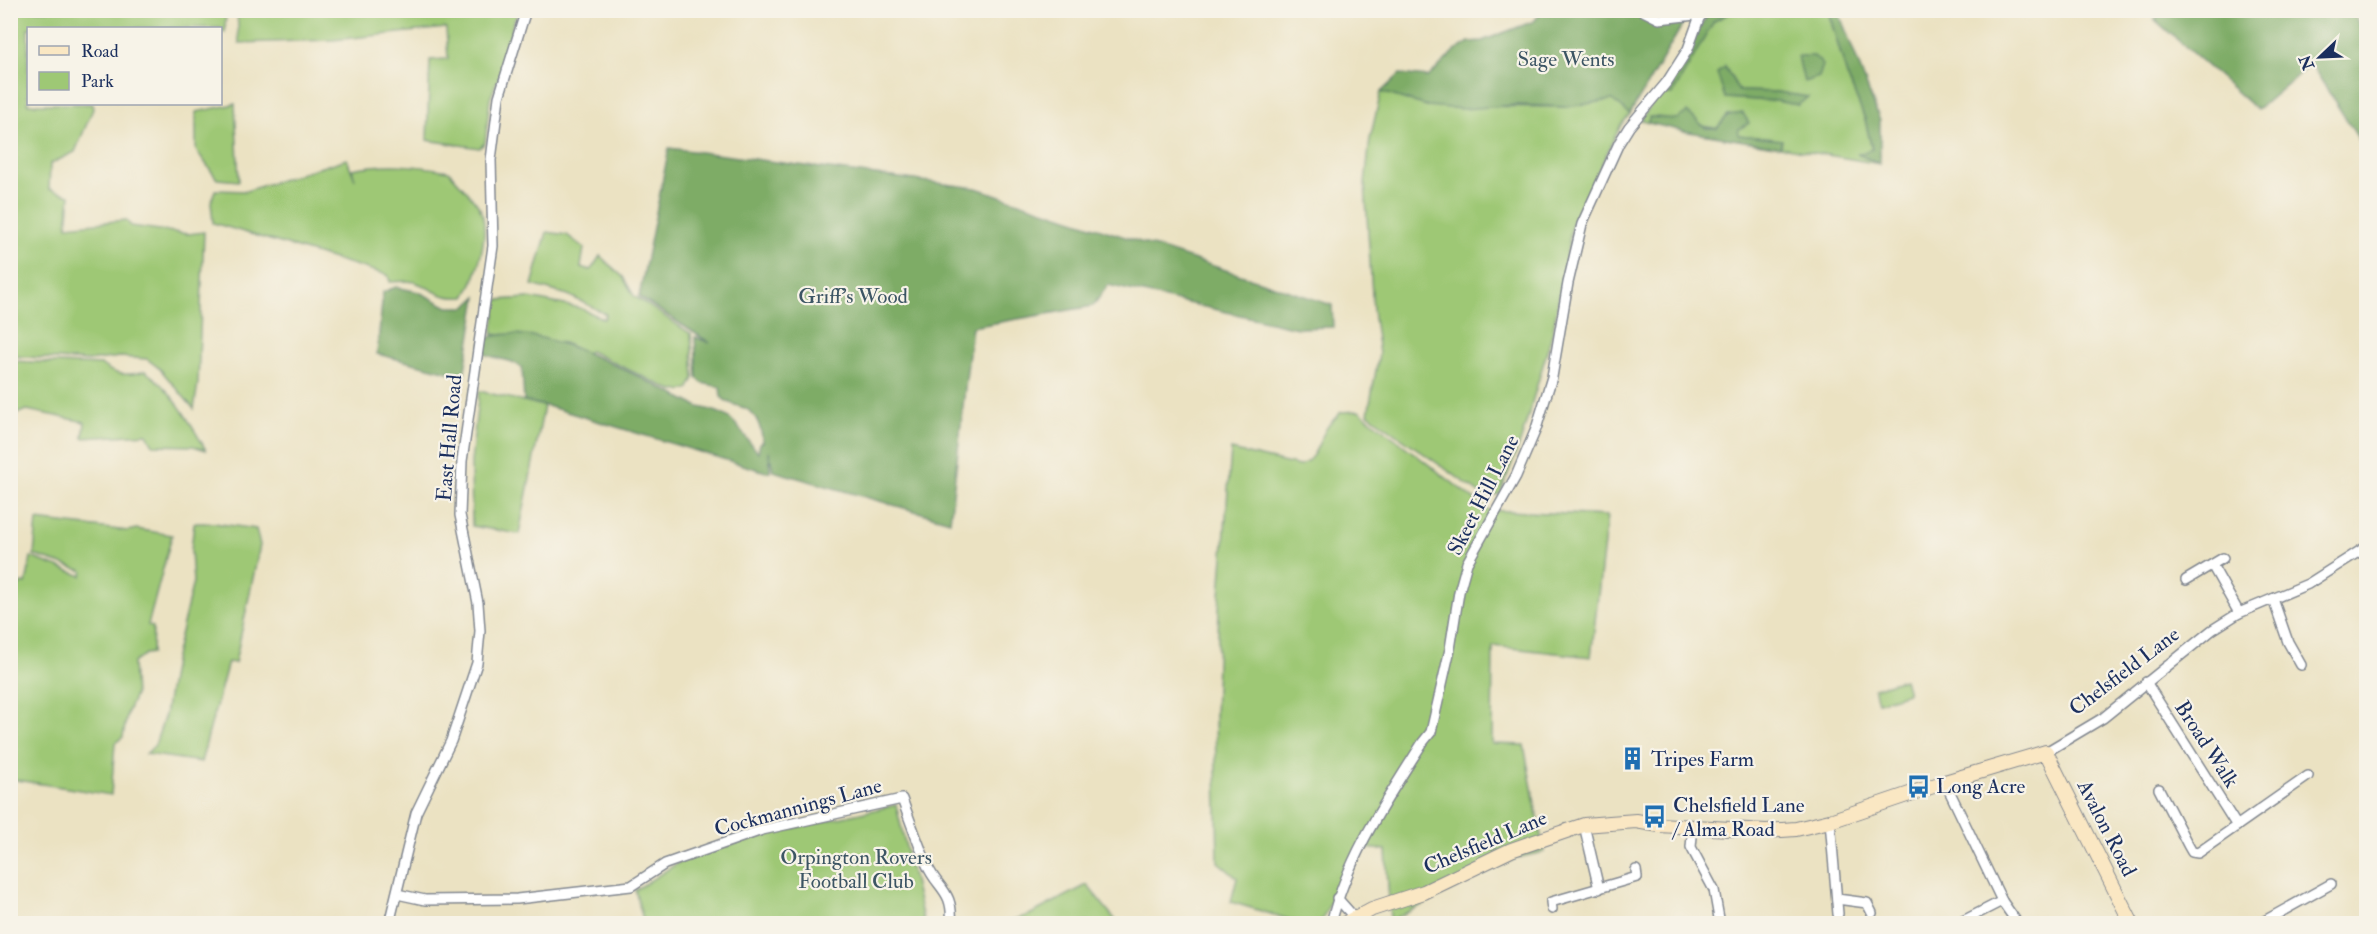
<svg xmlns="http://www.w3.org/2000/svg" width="2377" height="934" viewBox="0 0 2377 934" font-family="'IM FELL Double Pica',serif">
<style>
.green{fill:#9ec875;stroke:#5c7c6a;stroke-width:1.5;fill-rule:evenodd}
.forest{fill:#7eac66;stroke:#4c6e62;stroke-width:1.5}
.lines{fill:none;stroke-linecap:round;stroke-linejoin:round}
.street-casing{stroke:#838890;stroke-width:12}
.secondary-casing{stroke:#838890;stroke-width:16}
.street{stroke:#fff;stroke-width:9}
.secondary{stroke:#fae7c3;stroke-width:14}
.labels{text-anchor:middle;stroke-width:4.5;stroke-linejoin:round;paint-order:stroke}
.park-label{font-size:21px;fill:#3c5564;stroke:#f7f3e8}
.street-label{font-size:21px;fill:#1b2f5e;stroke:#f7f3e8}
.poi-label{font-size:21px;fill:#1b2f5e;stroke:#f7f3e8;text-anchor:start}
</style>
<rect width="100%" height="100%" fill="#f7f3e8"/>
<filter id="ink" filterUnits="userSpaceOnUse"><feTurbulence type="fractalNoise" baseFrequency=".0167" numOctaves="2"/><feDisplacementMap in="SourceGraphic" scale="12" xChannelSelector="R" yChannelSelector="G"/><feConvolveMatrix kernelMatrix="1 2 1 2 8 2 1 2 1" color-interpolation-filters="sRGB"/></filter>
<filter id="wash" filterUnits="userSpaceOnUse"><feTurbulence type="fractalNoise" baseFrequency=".008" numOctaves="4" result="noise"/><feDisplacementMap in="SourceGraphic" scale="24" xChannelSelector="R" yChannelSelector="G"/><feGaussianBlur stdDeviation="1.35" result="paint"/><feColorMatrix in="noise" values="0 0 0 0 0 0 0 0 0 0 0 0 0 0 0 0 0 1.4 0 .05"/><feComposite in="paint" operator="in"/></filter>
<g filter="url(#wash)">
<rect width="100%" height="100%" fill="#ebe2c2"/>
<g class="green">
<path d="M11 10 226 11 225 32H221L220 28H28V104H92L93 109 75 152 50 164 49 189 70 195 67 226 126 220 131 226 188 234 204 232 198 383 194 409 160 369 147 359 120 357 88 361 11 356Z"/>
<path d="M237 11V10L519 11 513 23 501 71 490 99 485 143 479 148 427 140 430 60 448 59 446 28 333 40 239 43Z"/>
<path d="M1734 11H1828L1847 75 1865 119 1872 150 1859 155 1880 164 1780 147 1782 141 1738 135V129L1728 115 1717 128C1694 127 1674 116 1650 117L1648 123 1641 120 1659 93 1672 94 1714 21ZM1725 67 1739 91 1777 92 1807 97 1798 105 1776 101 1725 98Z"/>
<path d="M1381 92 1427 106 1567 107 1612 99 1630 114 1621 125 1572 224 1553 331 1521 440 1500 494 1485 497 1368 414 1379 354 1373 310 1365 184 1370 139Z"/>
<path d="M235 104 239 181 217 179 196 150V112Z"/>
<path d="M347 159 355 180 352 169C388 162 413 165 449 171 458 183 471 194 479 207 492 228 477 278 465 297 438 299 437 290 415 282 408 280 398 282 390 282L388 275 213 223 211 202 215 190 246 191Z"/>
<path d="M547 232 567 235 584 248 581 267 591 270 600 256 623 277 634 296 691 334 694 378 688 390 673 391 590 351 586 353 564 343 492 334 497 300 529 298 580 308 604 319 606 314 568 295 532 285Z"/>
<path d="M11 361 102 365C115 376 129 376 145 371 173 390 189 421 206 450L193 446 153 445 147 434 83 438 85 422 27 410 11 416Z"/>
<path d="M479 391 544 406 519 534 472 526 471 462Z"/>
<path d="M1359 411 1488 510 1607 516 1591 657 1493 646 1492 744 1524 745 1544 852 1516 858 1390 921 1386 850 1365 848 1356 850 1320 924 1301 923 1231 902 1237 878 1218 862 1215 716 1219 609 1231 450 1299 466C1316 459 1317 445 1325 431 1328 424 1336 418 1341 412Z"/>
<path d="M37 520 128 531 136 529 172 535 148 625 153 627 152 653 145 654 133 663 135 695 127 714 123 737 115 743 111 795 11 779V585L18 588 21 583 26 584 31 557 82 576 83 571 34 555Z"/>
<path d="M194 523H214L256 529 260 545 235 663 228 662 201 762 146 754 155 745 165 715 174 661 193 582 191 550Z"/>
<path d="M1904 679 1908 693 1878 702 1874 688Z"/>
<path d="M896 805 924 923H644L635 890 684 859 759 836Z"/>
<path d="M1087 885 1118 923H1003L1029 915Z"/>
</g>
<g class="forest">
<path d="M2183 10 2352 11 2366 38V146L2361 143 2311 64 2257 110 2154 19Z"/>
<path d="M1543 11H1657L1683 24 1630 114 1612 100 1567 107 1516 105 1463 109 1427 106 1381 92 1400 74 1428 77 1455 51 1469 42 1482 41 1534 21Z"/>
<path d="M1716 11H1734L1714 21 1672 95 1659 93 1708 14Z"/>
<path d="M1828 11H1834L1841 18 1880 121V164L1858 154 1872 149 1865 119 1847 75Z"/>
<path d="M1798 56H1814L1823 65 1819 77 1804 82Z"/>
<path d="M1725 67 1739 91 1777 92 1808 97 1798 105 1776 101 1725 98 1717 73Z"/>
<path d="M1687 112 1706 128H1717L1728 115 1743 113 1749 123 1739 129 1738 135 1782 140 1780 147 1683 131 1648 123 1649 117 1677 119Z"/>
<path d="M669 148 976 188 1332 305 1333 327 1297 328 1108 285 1093 306 972 327 950 521 773 471 769 451 770 471 766 472 547 406 524 401 522 368C511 357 493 361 480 351L482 341C530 311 652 385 699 407 739 415 734 426 758 452L760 443 763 442C761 430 759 418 748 410 740 404 733 408 721 397L720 387 702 383 697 378 695 337 710 343 639 297Z"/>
<path d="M396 287 419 292 448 307H466L477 297 464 376 377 354 383 292Z"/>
</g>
</g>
<g filter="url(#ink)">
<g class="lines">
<defs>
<g id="street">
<path d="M1641 10 1659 19 1695 15 1701 16"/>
<path d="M2212 565 2239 613"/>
<path d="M2186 580 2223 558"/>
<path d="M2273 599 2288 642 2301 665"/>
<path d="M2146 682 2237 826"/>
<path d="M2046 752 2103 718 2212 630 2239 613 2308 584 2366 547"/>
<path d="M1945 782 2002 901 2018 924"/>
<path d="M2159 789 2188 845 2192 852 2198 853 2308 776"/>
<path d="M1830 821 1838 914"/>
<path d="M1584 825 1599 889"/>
<path d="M1693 826 1691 847 1714 890 1720 924"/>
<path d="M397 894 425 900 517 899 631 886 665 864 762 830 902 799C910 821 918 843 927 865 937 889 954 890 951 924"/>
<path d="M1337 898 1354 917"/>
<path d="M1837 899 1867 903 1872 913"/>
<path d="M1552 909 1551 902 1637 877 1636 870"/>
<path d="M389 924 416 813 451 741 477 663 480 631 478 603 460 515 462 461 493 246 491 160 499 97 526 10"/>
<path d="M1331 924C1347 857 1387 799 1423 742L1431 732 1450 649 1459 592 1467 563 1516 476 1536 429 1552 377 1568 283 1582 224 1619 143 1629 127 1667 82 1688 49 1702 10"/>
<path d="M1957 924 2002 901"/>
<path d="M2259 924 2331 884"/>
</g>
<path id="secondary" d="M1344 924 1372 909 1424 892 1511 850 1584 825 1636 821 1659 825 1766 831 1796 829 1830 821 1945 782 2046 752 2132 924"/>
</defs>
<use href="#street" class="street-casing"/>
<use href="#secondary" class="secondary-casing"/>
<use href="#street" class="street"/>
<use href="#secondary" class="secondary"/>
</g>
</g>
<defs>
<symbol id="building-bare" viewBox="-9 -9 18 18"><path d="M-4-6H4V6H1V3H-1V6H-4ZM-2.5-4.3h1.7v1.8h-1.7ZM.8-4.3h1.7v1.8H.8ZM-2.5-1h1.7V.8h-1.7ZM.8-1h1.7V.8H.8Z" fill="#1f6fb2" stroke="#f7f3e8" stroke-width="2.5" paint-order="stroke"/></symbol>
<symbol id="bus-bare" viewBox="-9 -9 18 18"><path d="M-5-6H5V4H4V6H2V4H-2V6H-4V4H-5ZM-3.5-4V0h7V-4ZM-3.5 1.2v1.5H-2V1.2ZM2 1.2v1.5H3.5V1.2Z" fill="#1f6fb2" stroke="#f7f3e8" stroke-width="2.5" paint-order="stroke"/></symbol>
</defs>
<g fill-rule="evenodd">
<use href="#building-bare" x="1616" y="742" width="33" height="33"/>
<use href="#bus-bare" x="1902" y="770" width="33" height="33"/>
<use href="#bus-bare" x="1638" y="800" width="33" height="33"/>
</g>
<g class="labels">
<g class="park-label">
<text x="1566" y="66">Sage Wents</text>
<text x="853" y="303">Griff's Wood</text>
<text x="856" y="864">Orpington Rovers<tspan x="856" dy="24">Football Club</tspan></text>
</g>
<g class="street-label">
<text transform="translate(449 438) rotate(-85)" y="7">East Hall Road</text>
<text transform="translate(1483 495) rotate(-63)" y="7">Skeet Hill Lane</text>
<text transform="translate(2124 671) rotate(-37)" y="7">Chelsfield Lane</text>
<text transform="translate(2207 744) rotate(57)" y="7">Broad Walk</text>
<text transform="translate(798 807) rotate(-15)" y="7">Cockmannings Lane</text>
<text transform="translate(2107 828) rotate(63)" y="7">Avalon Road</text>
<text transform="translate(1485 842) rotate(-23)" y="7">Chelsfield Lane</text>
</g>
<g class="poi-label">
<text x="1651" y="766">Tripes Farm</text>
<text x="1936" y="793">Long Acre</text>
<text x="1673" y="812">Chelsfield Lane<tspan x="1673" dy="24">/ Alma Road</tspan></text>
</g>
</g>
<rect width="2377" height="934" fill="none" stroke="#f7f3e8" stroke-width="36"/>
<rect x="27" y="27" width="195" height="78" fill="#f7f3e8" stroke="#9fa5b1" stroke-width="1.5"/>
<rect x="39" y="46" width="30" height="9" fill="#fae7c3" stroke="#9fa5b1" stroke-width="1.5"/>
<text x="81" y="57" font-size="18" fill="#1b2f5e">Road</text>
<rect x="39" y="72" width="30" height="18" fill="#9ec875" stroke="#9fa5b1" stroke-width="1.5"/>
<text x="81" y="87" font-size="18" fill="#1b2f5e">Park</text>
<g transform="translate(2320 57) rotate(247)" stroke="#f7f3e8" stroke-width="4.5" paint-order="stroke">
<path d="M0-4.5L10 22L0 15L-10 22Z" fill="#1b2f5e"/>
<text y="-9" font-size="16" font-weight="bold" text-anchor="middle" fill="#1b2f5e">N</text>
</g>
</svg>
